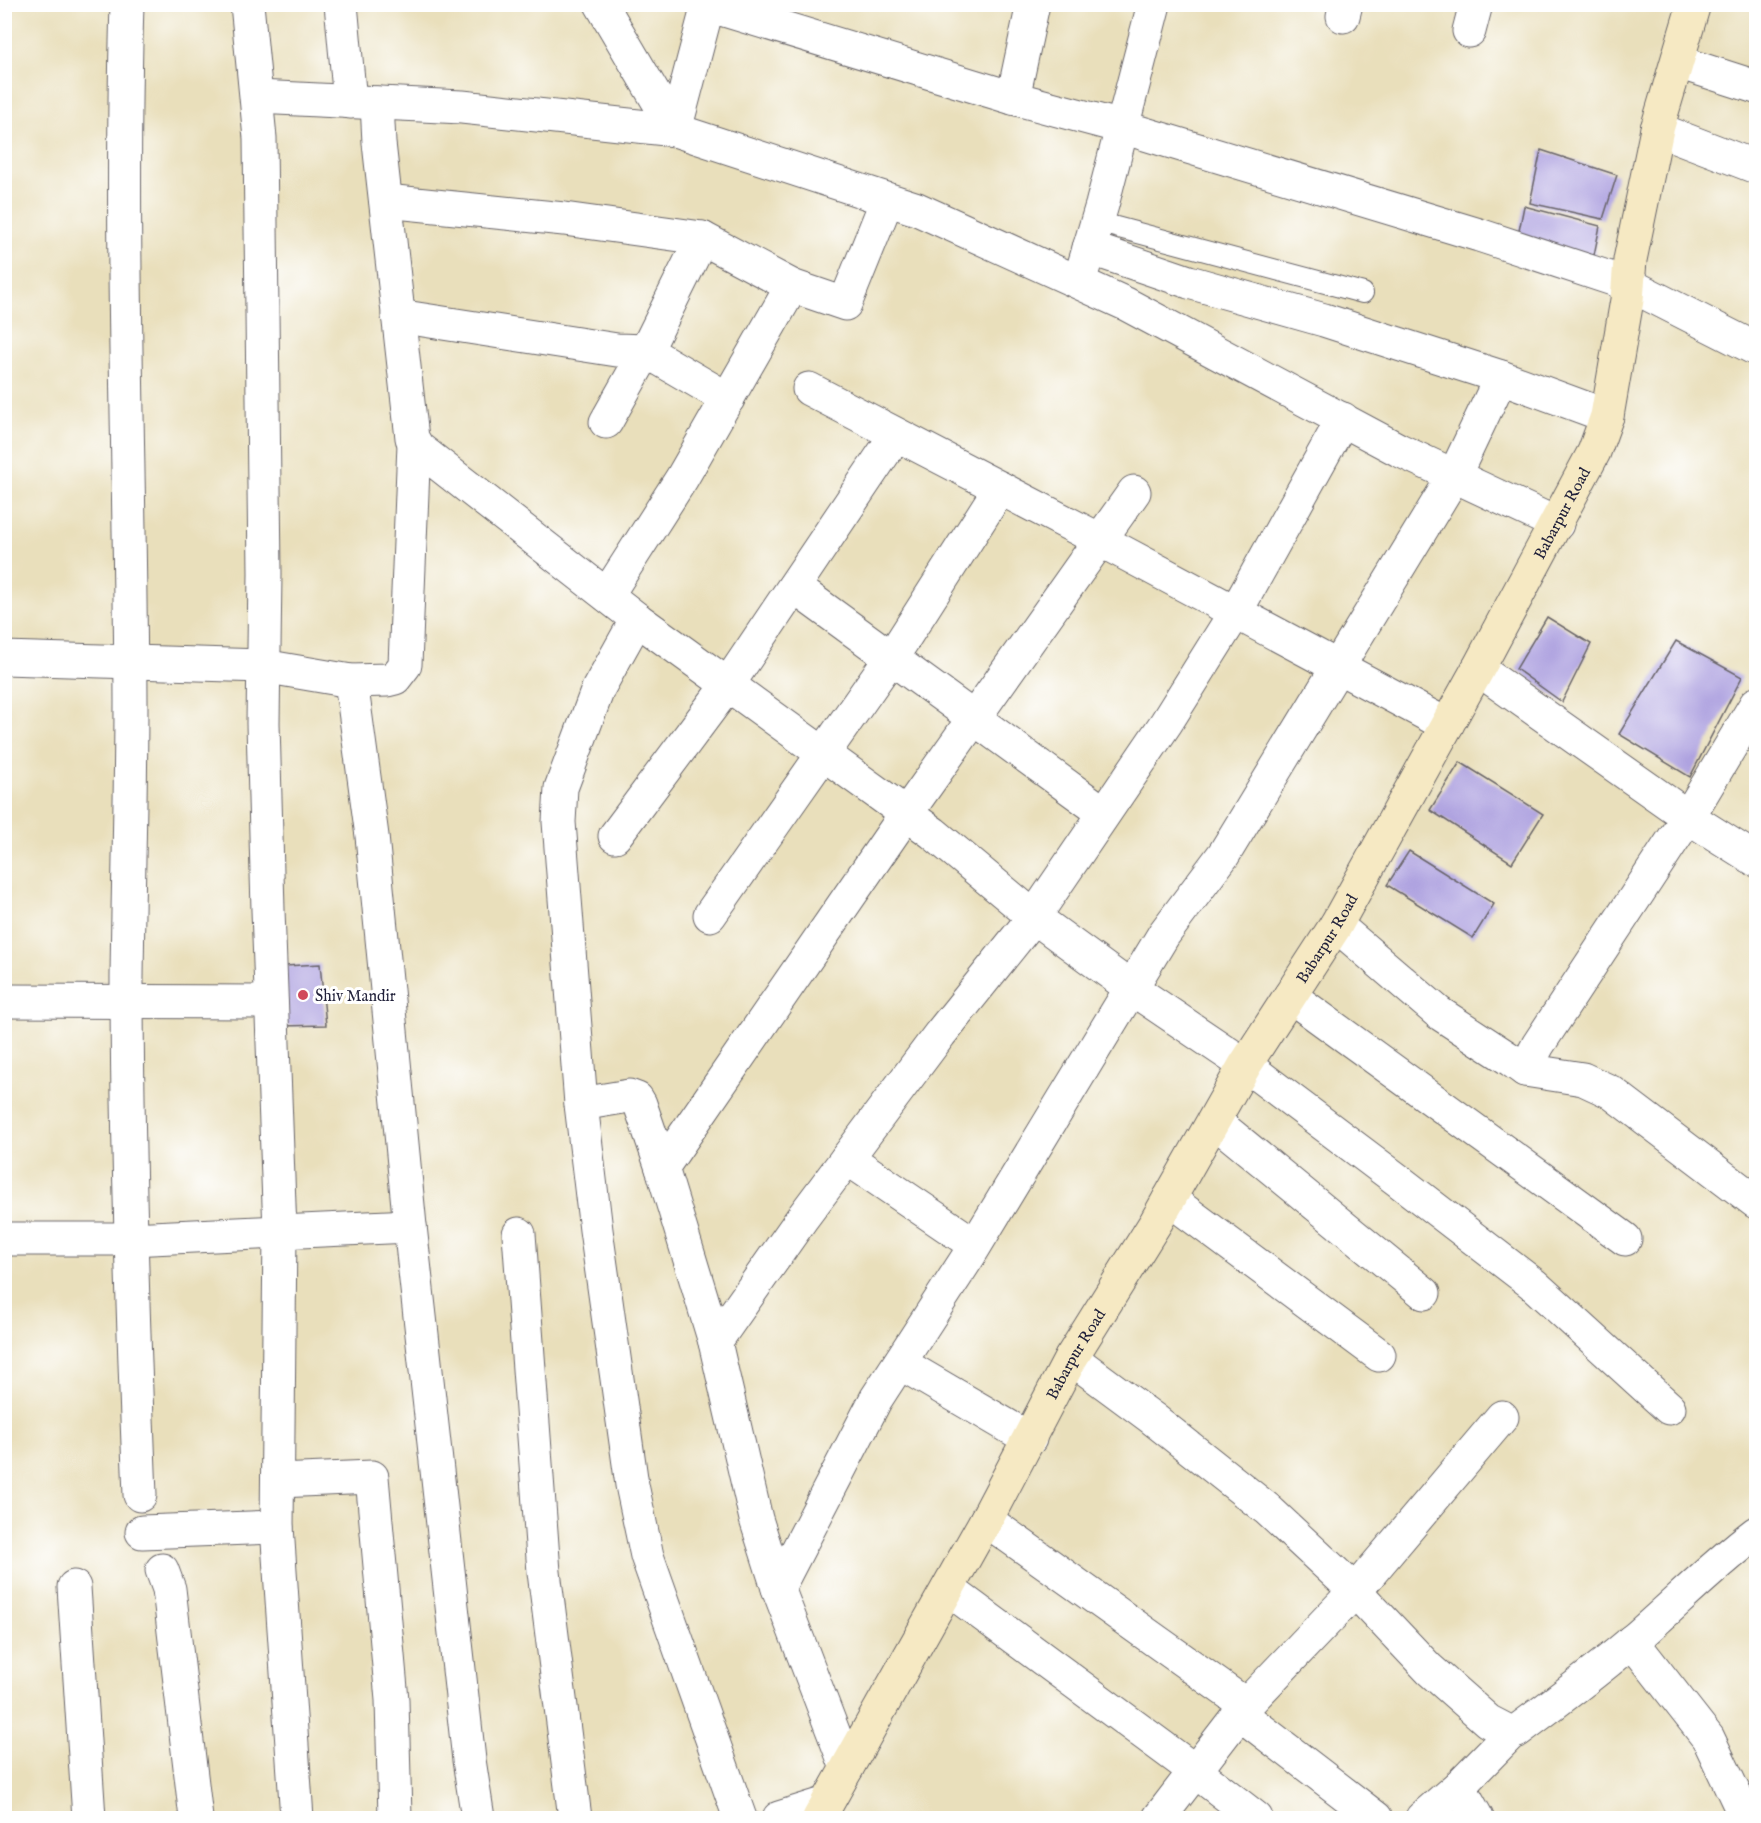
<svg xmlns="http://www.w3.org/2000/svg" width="1761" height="1823" viewBox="0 0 1761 1823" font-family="'IM FELL English',serif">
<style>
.building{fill:#afa3e0}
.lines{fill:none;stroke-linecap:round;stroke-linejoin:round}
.lane-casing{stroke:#686468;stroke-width:22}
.street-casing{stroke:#686468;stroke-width:35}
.secondary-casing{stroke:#686468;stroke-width:35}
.lane{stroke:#fff;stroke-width:20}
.street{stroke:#fff;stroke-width:33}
.secondary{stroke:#f6e9c3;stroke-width:33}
.poi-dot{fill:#d1495b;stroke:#fff;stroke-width:2}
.labels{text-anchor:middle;stroke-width:6;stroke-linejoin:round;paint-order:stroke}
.street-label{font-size:16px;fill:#22223b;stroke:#fff}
.poi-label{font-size:16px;fill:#22223b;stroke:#fff;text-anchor:start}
</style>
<rect width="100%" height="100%" fill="#fff"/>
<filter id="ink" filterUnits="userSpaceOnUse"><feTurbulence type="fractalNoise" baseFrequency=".0167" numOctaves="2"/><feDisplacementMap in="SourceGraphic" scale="12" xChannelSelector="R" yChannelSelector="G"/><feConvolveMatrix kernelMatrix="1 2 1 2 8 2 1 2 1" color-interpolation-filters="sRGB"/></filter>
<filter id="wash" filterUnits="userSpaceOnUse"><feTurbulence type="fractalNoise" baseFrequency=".008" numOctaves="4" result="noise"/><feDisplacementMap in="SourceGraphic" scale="24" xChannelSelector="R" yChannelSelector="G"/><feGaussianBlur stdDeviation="1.35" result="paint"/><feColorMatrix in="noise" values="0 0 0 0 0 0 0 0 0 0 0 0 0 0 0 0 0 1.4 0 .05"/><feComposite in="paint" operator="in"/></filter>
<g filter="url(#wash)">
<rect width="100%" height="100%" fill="#e9dfbb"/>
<g id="blocks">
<g class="building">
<path d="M1541 150 1617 175 1603 219 1530 203Z"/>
<path d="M1524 206 1600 226 1593 260 1516 246Z"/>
<path d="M1547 617 1591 644 1562 702 1516 669Z"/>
<path d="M1676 641 1742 677 1690 777 1619 734Z"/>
<path d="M1460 762 1543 814 1512 863 1430 810Z"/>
<path d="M1409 851 1494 904 1473 938 1387 885Z"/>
<path d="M320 964 326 1025 282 1026 285 966Z"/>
</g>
</g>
</g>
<g filter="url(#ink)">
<use href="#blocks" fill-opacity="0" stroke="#686468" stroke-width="1.5"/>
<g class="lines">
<defs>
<path id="lane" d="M1097 222 1363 293"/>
<g id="street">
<path d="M127 4C120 237 130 469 131 701 131 793 128 886 127 978 127 1150 133 1323 140 1495"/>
<path d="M247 4 260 138 265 573 263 723 268 910 280 1231 277 1527 297 1818"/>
<path d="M341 4 350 102"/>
<path d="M601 4 675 130 917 209 1126 304 1399 450 1557 524"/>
<path d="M1343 16 1346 4"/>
<path d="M1469 31 1476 4"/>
<path d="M1678 62 1756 87"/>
<path d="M257 97 462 107 675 130 708 5 1013 98 1122 127 1479 235 1628 284 1756 349"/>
<path d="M1013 98 1033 4"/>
<path d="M377 103 379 143 412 438 418 448 637 619 933 833 1034 917 1131 988 1245 1065 1399 1181 1533 1284 1669 1408"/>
<path d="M1657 129 1756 167"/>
<path d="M386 201 564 219 702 238 792 286 845 304 887 200"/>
<path d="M1089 248 1189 282 1324 320 1501 377 1607 416"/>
<path d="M1083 269 1102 205 1154 4"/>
<path d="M398 316 617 350 646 351 702 238"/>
<path d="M809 389 1100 540 1447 725"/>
<path d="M606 422 646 351 728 399"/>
<path d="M794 587 1104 813"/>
<path d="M607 595 682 478 792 286"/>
<path d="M637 619 598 689 561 788 559 822 581 1104 596 1230 632 1485 647 1556 740 1818"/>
<path d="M4 658 263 666 351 681 387 680 395 678 405 665 414 444"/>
<path d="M1478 669 1688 817 1756 860"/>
<path d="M351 681 372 836 410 1226 469 1760 478 1818"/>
<path d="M615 836 727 686 896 435"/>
<path d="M710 915 901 643 1000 488"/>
<path d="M1336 925 1439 1013 1511 1060 1525 1070 1583 1079 1611 1092 1756 1202"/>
<path d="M1290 996 1625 1239"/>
<path d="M4 1001 271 1002"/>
<path d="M1525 1070 1538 1045 1688 817 1756 704"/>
<path d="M581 1104 629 1096 637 1099 640 1104 662 1168 715 1342 756 1519 778 1588 847 1768"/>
<path d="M1214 1121 1424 1293"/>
<path d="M847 1158 975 1245"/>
<path d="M662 1168 906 814 1134 492"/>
<path d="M1169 1199 1379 1355"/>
<path d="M519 1234 544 1572 575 1818"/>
<path d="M4 1239H130L410 1226"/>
<path d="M715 1342 803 1217 940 1034 1034 917 1166 723 1235 613 1343 419"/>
<path d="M1071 1358 1152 1418 1267 1509 1355 1591 1429 1669 1488 1721 1511 1733 1517 1731C1557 1701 1598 1671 1636 1638 1676 1603 1714 1565 1756 1533"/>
<path d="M900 1363 1030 1439"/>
<path d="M278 1481 372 1477 392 1700 395 1818"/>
<path d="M986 1520 1246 1705 1159 1818"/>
<path d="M142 1532 277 1527"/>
<path d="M162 1570 169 1589 196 1818"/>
<path d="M74 1587 89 1818"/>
<path d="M778 1588 876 1399 970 1254 1164 934 1224 854 1454 476 1501 377"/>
<path d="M948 1589 1195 1771 1256 1818"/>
<path d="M1632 1641 1708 1738 1746 1818"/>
<path d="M1246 1705 1355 1591 1502 1417"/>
<path d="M1239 1713 1376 1818"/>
<path d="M1459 1786 1477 1818"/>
<path d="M779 1818 827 1803"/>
<path d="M1422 1818 1459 1786 1511 1733"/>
</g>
<g id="secondary">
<path id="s1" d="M819 1818 986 1520 1071 1358 1156 1222 1245 1065 1336 925 1478 669 1594 452 1607 416 1627 300 1630 260 1657 129 1694 4"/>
</g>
</defs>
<use href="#lane" class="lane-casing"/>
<use href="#street" class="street-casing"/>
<use href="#secondary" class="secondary-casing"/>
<use href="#lane" class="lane"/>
<use href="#street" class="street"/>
<use href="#secondary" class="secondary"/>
</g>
</g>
<circle class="poi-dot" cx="303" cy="995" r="6"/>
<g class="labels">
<g class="street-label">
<text dy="6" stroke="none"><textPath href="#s1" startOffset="1502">Babarpur Road</textPath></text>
<text dy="6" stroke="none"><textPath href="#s1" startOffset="1016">Babarpur Road</textPath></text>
<text dy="6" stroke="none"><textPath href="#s1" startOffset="530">Babarpur Road</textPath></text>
</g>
<g class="poi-label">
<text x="315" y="1001">Shiv Mandir</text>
</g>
</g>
<rect width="1761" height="1823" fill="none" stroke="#fff" stroke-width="24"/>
</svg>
